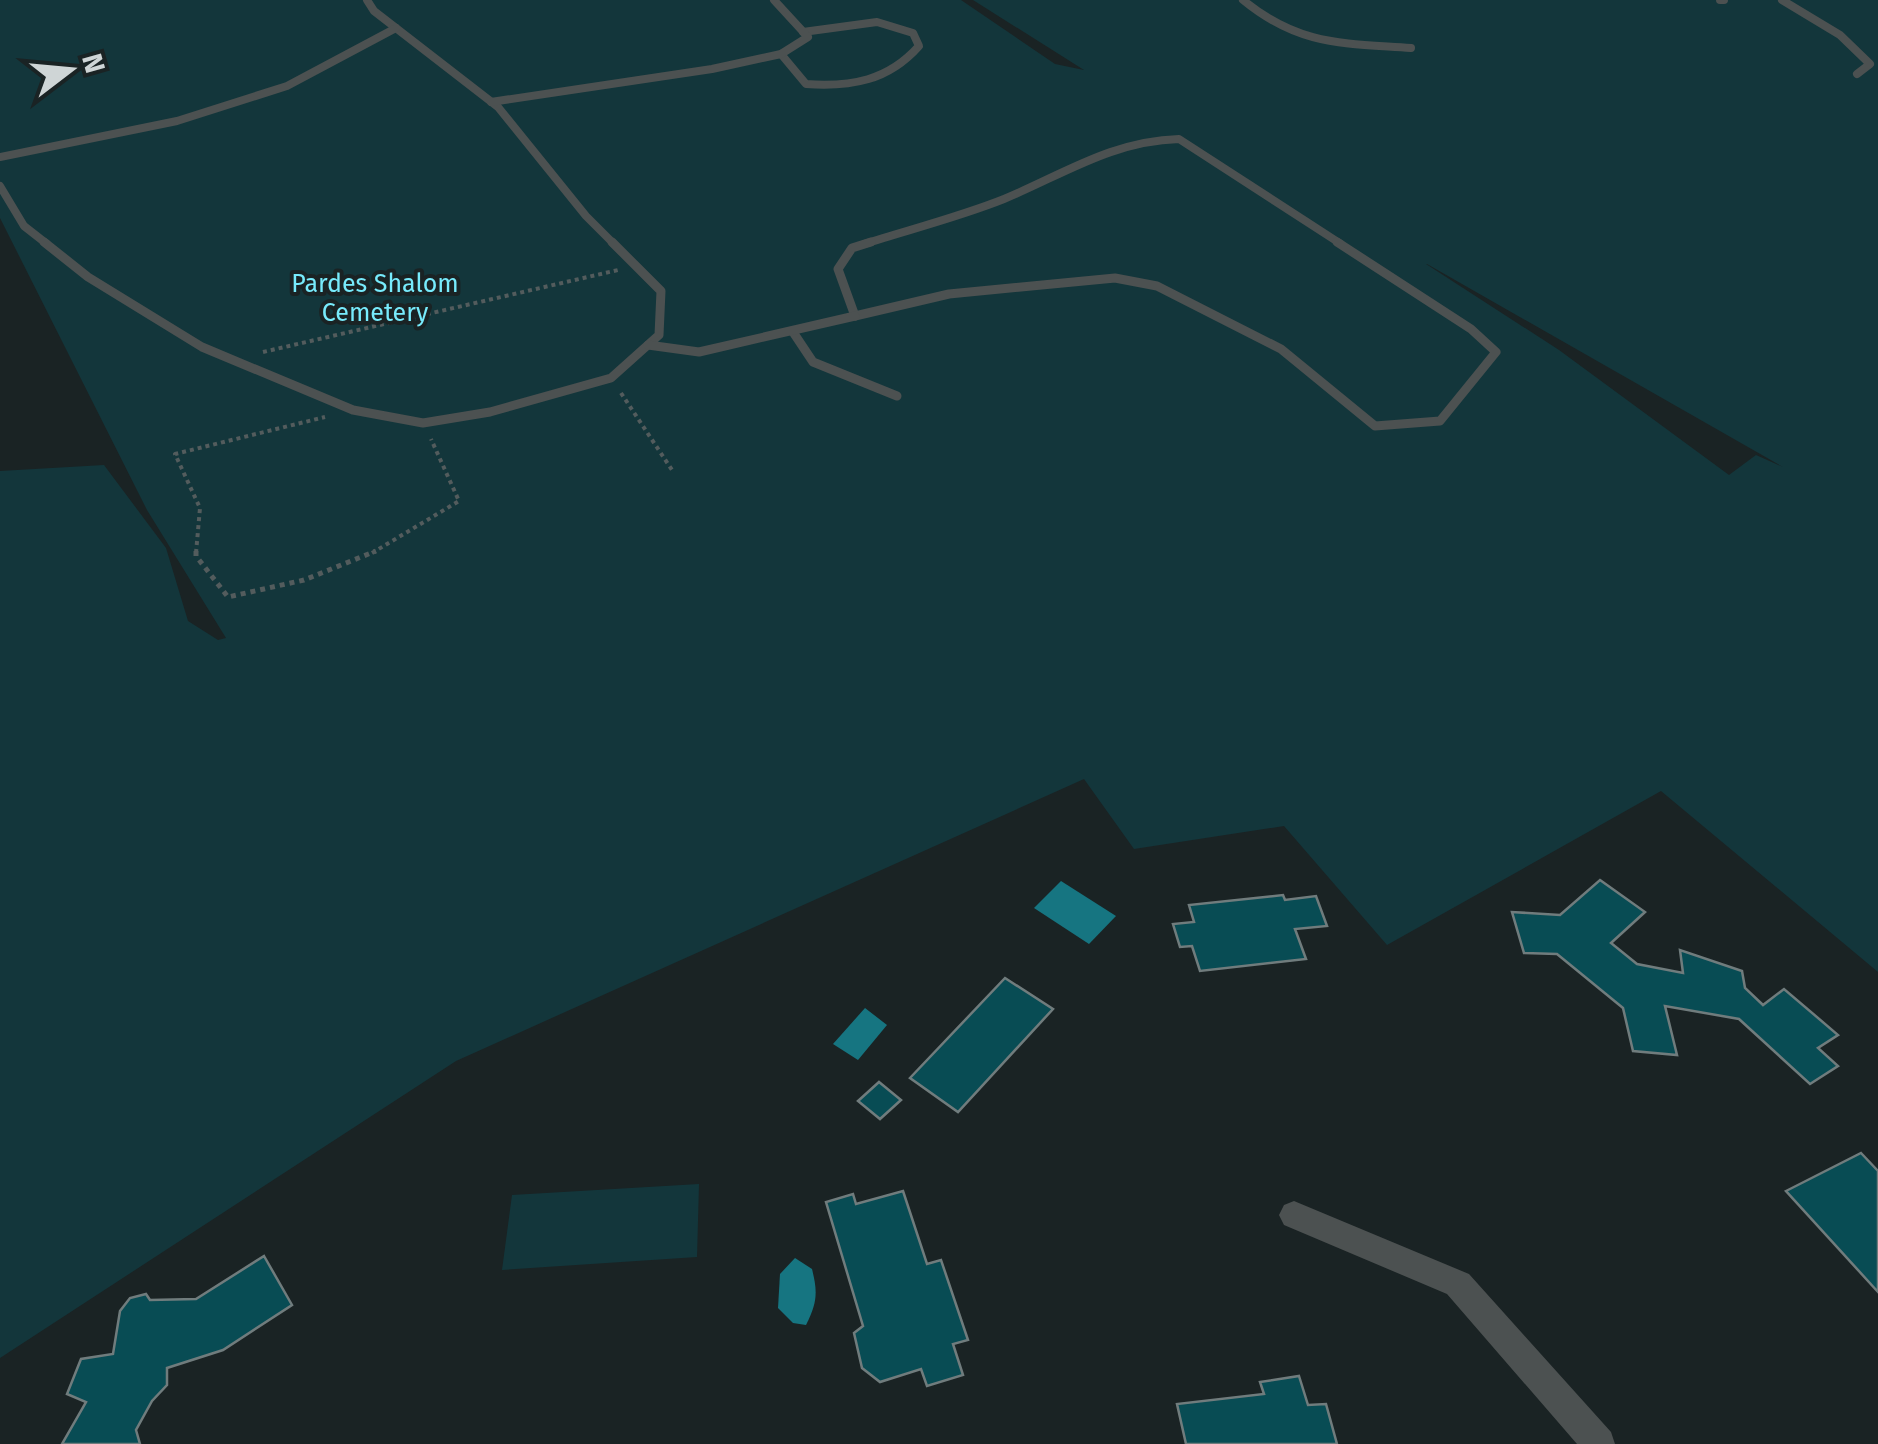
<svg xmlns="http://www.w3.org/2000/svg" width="1878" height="1444" viewBox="0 0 1878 1444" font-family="'Fira Sans',sans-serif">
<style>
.green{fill:#13363b;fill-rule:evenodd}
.water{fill:#167581}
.building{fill:#084c54;stroke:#707c7d;stroke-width:2.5}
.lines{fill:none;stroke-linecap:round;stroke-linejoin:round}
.path-far1{stroke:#535c5d;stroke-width:4;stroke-dasharray:4 4;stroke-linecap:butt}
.path{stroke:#535c5d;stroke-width:5;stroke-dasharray:5 5;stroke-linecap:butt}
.lane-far1{stroke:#4c5151;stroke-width:8}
.lane{stroke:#4c5151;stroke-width:9}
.street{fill:#4c5151;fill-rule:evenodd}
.labels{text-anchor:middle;stroke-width:8;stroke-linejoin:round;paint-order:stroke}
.far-park-label{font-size:25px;fill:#77ebfc;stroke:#1a2324}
</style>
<rect width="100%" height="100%" fill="#1a2324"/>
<g class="green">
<path d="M0 0H961L1055 64 1084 70 973 0H1878V972L1661 791 1387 945 1284 826 1134 849 1084 779 456 1061 0 1358V471L104 465 166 548 188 621 218 640 226 638 147 510 0 218ZM1426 264H1427L1783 467 1756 455 1729 475 1559 350Z"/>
<path d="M699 1184 697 1257 502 1270 512 1195Z"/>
</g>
<g class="water">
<path d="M1061 881 1116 916 1089 944 1034 908Z"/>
<path d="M865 1008 887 1025 858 1060 833 1044Z"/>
<path d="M795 1258 812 1269C818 1293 817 1303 806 1325L793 1323 778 1308 780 1274Z"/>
</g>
<g class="building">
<path d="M1600 880 1645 912 1611 943 1637 964 1683 973 1680 950 1742 971 1745 988 1763 1005 1784 989 1838 1035 1818 1048 1838 1066 1810 1084 1739 1019 1665 1006 1677 1055 1633 1051 1623 1008 1557 954 1524 953 1512 912 1560 915Z"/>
<path d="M1283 895 1285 900 1316 896 1327 926 1295 929 1306 959 1200 971 1192 946 1180 947 1173 924 1194 922 1189 905Z"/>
<path d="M1005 978 1053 1009 958 1112 910 1078Z"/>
<path d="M879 1082 901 1100 880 1119 858 1101Z"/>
<path d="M1861 1153 1878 1171V1292L1786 1191Z"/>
<path d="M903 1191 927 1264 941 1260 968 1340 953 1344 963 1375 927 1386 921 1369 880 1382 862 1368 854 1333 863 1326 826 1202 853 1194 856 1204Z"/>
<path d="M264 1256 292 1305 223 1350 167 1368V1385L152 1401 136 1430 140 1444H62L86 1402 67 1394 81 1359 113 1354 120 1311 130 1298 146 1294 150 1300 196 1299Z"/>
<path d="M1299 1376 1308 1405 1326 1404 1337 1444H1186L1177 1404 1264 1394 1260 1382Z"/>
</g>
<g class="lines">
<g class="path-far1">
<path d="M263 352 618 270"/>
<path d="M621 393 672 470"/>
<path d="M196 553 200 508 175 454 325 417"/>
<path d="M372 553 459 501 431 439"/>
</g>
<path class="path" d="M196 551V556L228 597 304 580 376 551"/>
<g class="lane-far1">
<path d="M367 0 374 11 498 107 586 216 614 244"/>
<path d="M1243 0C1299 46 1342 43 1411 48"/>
<path d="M1720 0H1724"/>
<path d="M1782 0 1840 35 1870 64 1857 74"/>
<path d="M781 54 806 84C851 87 888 81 919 46L913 33 877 22 803 32"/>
<path d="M491 102 712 69 781 54 808 37 774 0"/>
<path d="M0 157 177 121 287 86 396 28"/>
<path d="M0 186 24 226 47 244"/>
<path d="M864 244C911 229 959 217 1004 199 1064 174 1112 141 1179 139L1341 244"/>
</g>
<g class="lane">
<path d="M44 242 88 277 202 347 353 410 423 423 490 412 611 378 659 335 661 291 612 242"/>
<path d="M855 316 838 269 852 248 871 242"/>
<path d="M855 316 949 294 1115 278 1157 286 1281 349 1375 426 1440 421 1496 352 1471 329 1337 242"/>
<path d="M793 332 813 362 897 396"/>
<path d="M648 345 699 352 855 316"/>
</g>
<path class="street" d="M1294 1201 1469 1274 1611 1432 1615 1444H1577L1447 1294 1284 1225 1279 1215 1284 1205Z"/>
</g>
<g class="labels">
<g class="far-park-label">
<text x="375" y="292">Pardes Shalom<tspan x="375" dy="29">Cemetery</tspan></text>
</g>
</g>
<g transform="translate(70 70) rotate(74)" stroke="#1a2324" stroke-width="8" paint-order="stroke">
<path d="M0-8L18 38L0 25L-18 38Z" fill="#cfd5d6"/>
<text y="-15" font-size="28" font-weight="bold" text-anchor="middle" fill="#cfd5d6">N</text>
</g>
</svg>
